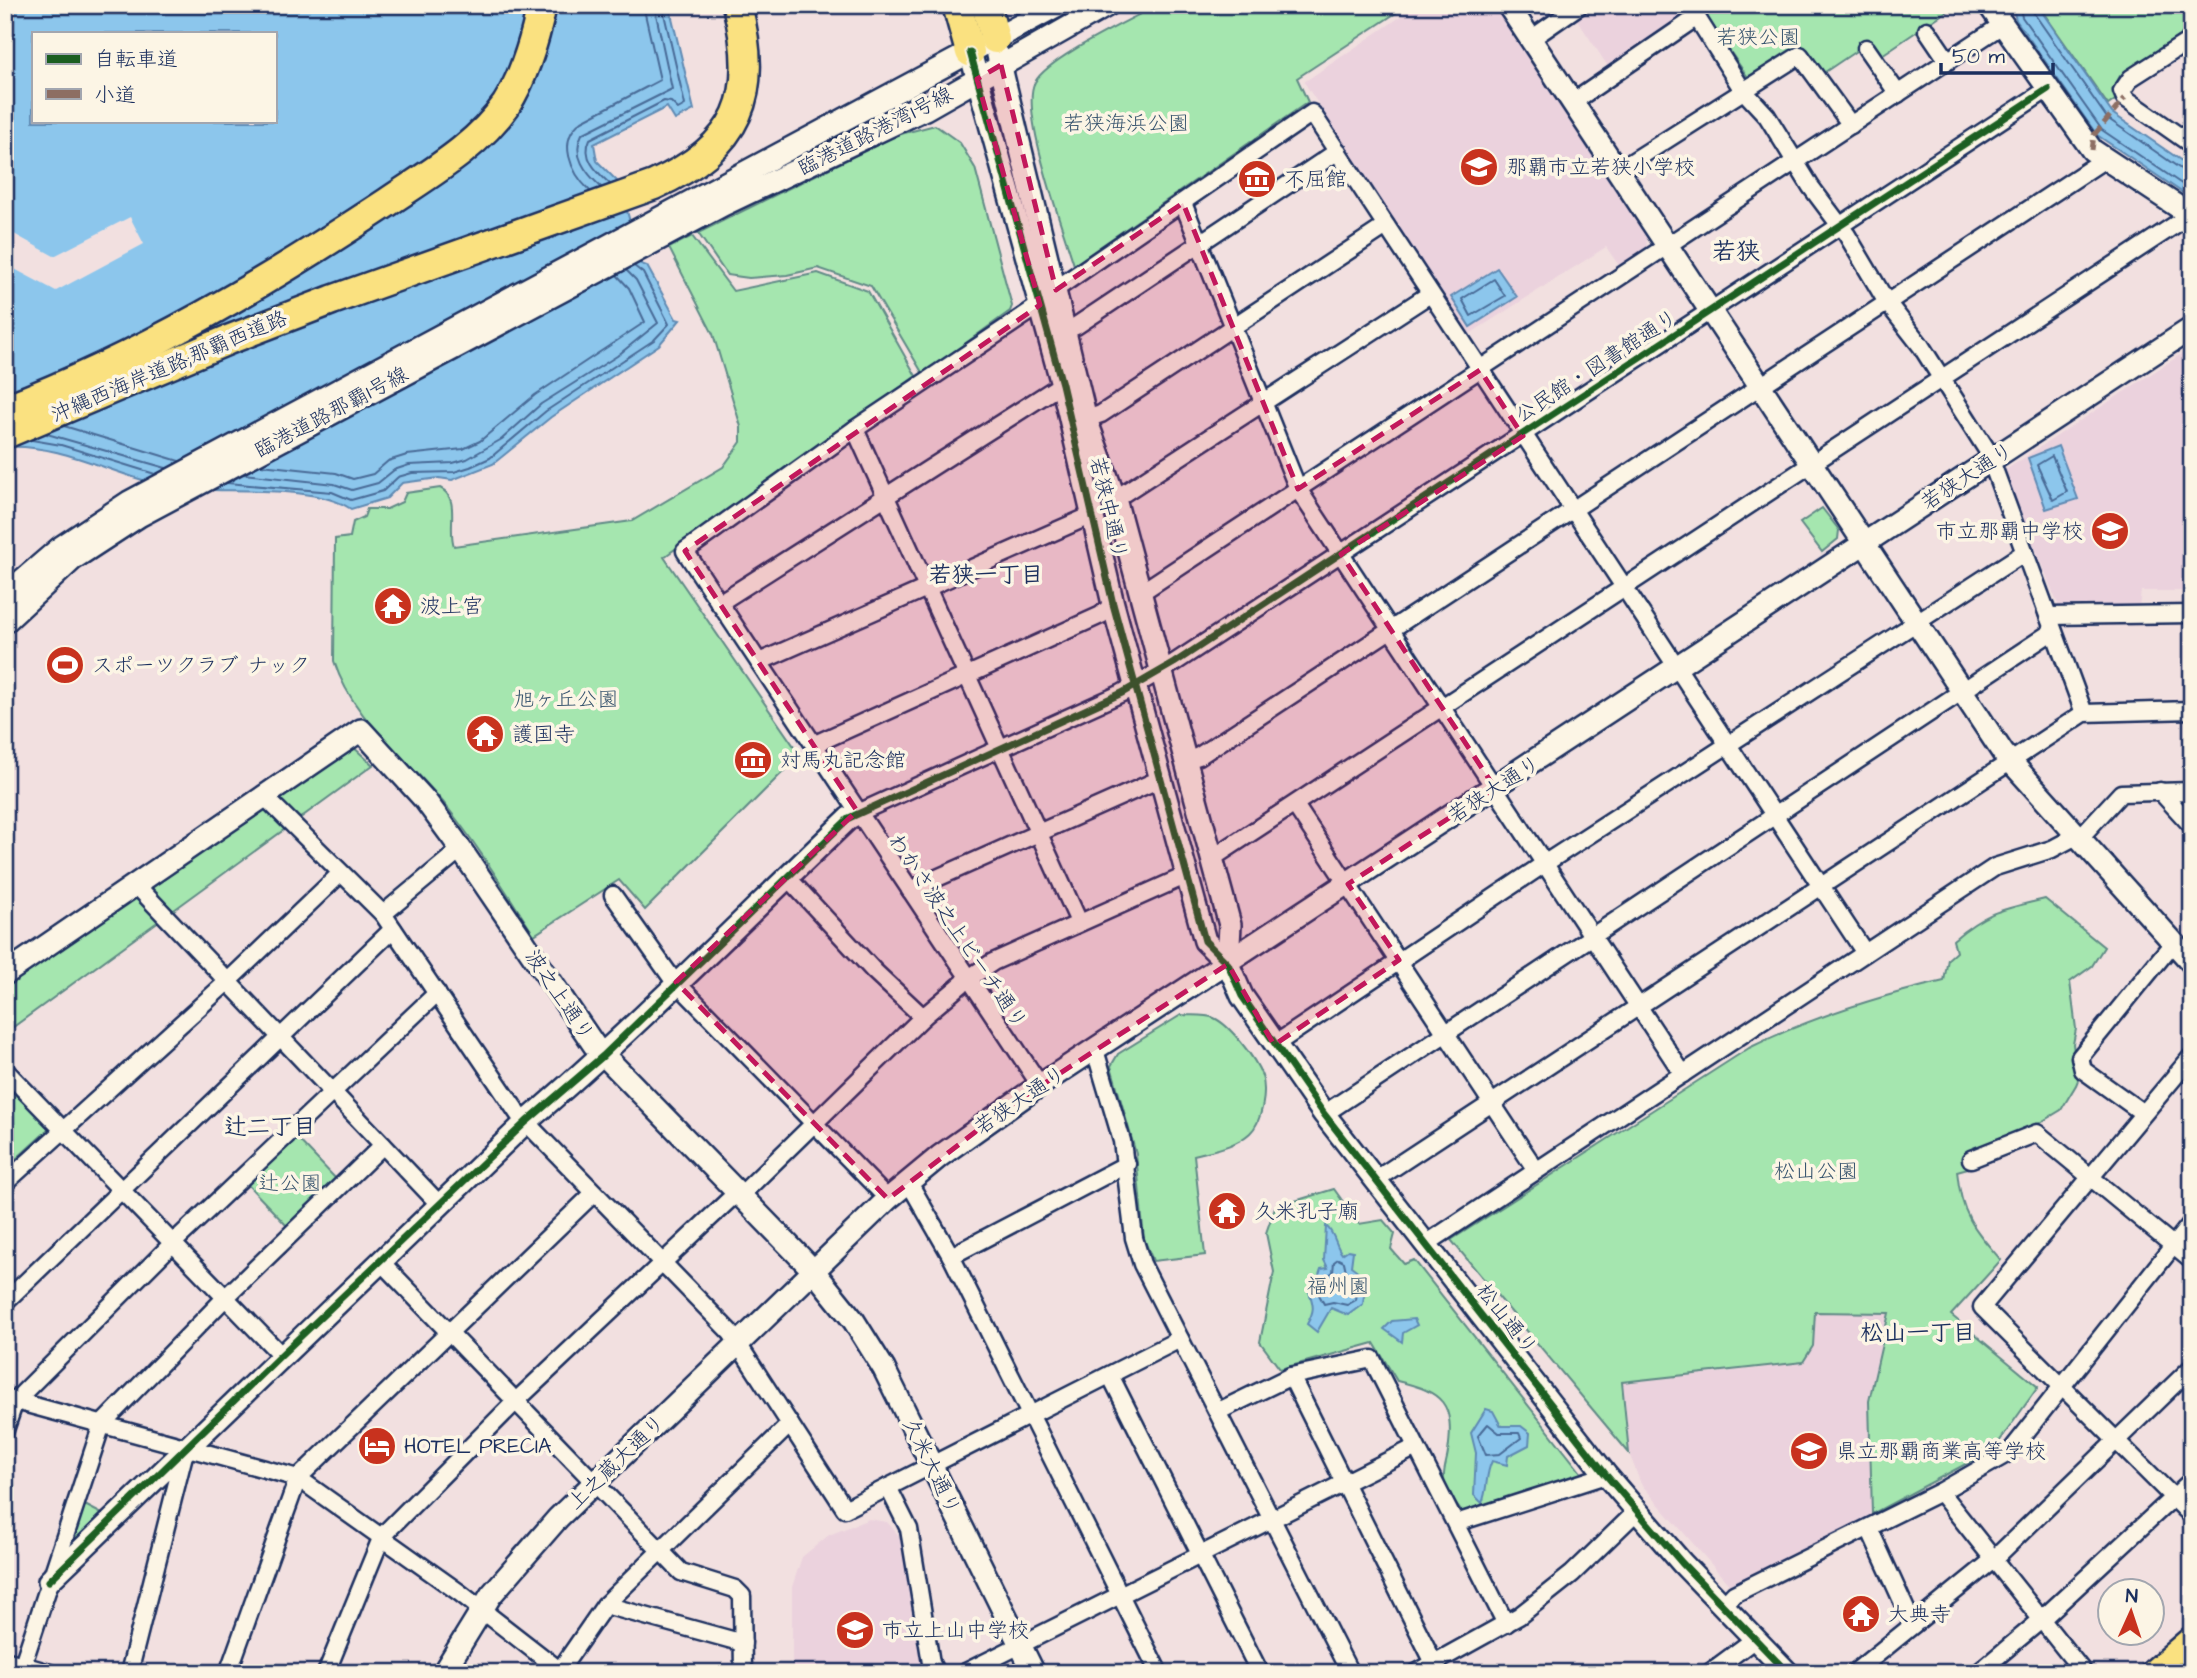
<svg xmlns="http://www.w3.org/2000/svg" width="2197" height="1678" viewBox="0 0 2197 1678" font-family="'Architects Daughter','Klee One',sans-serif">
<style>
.built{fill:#ebd2dd}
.green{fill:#a5e6af;stroke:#608a86;stroke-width:2}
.water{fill:#8cc6ec;stroke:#5f8ab3;stroke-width:2;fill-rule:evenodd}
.pier{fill:#f2e0e0}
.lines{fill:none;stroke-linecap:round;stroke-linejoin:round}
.shore{stroke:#486b97;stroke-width:2}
.street-casing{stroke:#1b2f5e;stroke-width:21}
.secondary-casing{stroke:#1b2f5e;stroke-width:26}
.highway-casing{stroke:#1b2f5e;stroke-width:33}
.street{stroke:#fcf5e5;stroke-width:16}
.secondary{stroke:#fcf5e5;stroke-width:21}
.highway{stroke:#fae180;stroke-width:28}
.quiet{stroke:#8d6e63;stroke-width:5;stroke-dasharray:10 5;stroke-linecap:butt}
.cycleway-casing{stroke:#fcf5e5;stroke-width:11}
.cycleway{stroke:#1b5e20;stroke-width:7}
.marked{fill:#c2185b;fill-opacity:0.2;stroke:#c2185b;stroke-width:5;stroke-dasharray:14 9;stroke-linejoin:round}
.labels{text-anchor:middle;stroke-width:7;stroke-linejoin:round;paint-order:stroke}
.park-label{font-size:21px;fill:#37546e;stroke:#fcf5e5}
.street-label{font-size:21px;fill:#1b2f5e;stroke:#fcf5e5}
.poi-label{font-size:21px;fill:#1b2f5e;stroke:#fcf5e5;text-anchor:start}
.neighbourhood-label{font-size:23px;font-weight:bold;fill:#1b2f5e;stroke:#fcf5e5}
.quarter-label{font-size:24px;font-weight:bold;fill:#1b2f5e;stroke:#fcf5e5}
</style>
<rect width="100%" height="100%" fill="#f2e0e0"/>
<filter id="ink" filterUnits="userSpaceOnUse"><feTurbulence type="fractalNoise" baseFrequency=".0143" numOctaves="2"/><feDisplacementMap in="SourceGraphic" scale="14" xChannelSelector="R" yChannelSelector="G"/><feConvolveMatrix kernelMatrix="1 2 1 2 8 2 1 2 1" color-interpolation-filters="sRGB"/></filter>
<g filter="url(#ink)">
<g class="built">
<path d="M1418 5H1495L1647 239 1646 249 1620 267 1606 247 1468 335 1304 82Z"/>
<path d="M1595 5H1672L1682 20 1609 68 1576 18Z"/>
<path d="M2192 347V591H2141L2139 607H2059L2004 471Z"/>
<path d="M1815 1312 1889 1313 2038 1387 1994 1449 1732 1588 1641 1484 1629 1453 1622 1382 1763 1368 1813 1346Z"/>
<path d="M869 1519 887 1522 900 1537 925 1673H792V1587L802 1557 829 1535Z"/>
</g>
<g class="green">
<path d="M1157 5H1408L1297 78 1308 102 1074 265C1064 232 1019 109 1035 82 1049 57 1129 21 1157 5Z"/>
<path d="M1698 5H1956L1879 57 1868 43 1819 76 1798 49 1757 75 1747 76Z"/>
<path d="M2038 5H2190L2192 27 2120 76 2115 86 2118 98 2108 105Z"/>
<path d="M935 125 960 143 975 168 1012 306 1010 311 923 374 871 286 818 268 787 275 749 278 727 275 698 233 897 135Z"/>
<path d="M692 236 733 291 818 273 868 291 916 376 664 557 800 755 645 910 619 880 534 935C506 892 479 847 447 807 409 758 353 722 334 661L335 539 350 537 353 522 364 517 367 509H387L402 502 406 493 440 488C461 498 447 528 454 546L632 521 723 467 741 442V427L713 334 669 248Z"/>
<path d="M1822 508 1839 530 1838 539 1822 552 1800 523Z"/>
<path d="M351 745 373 765 5 1033V978Z"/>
<path d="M2045 899 2104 947 2092 966 2070 982 2076 1029 2073 1044 2078 1080 2076 1085 2061 1110 2018 1136 1969 1156 1968 1168 1957 1171C1961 1214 1973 1228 2001 1260L1951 1315 2038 1387 1994 1449 1872 1514 1869 1401 1889 1313 1815 1312 1813 1346 1803 1362 1622 1382 1629 1453 1451 1240 1749 1048C1812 1017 1875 997 1944 981L1948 959 1956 952 1953 940C1987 911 2003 909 2045 899Z"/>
<path d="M1181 1015C1191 1016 1205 1014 1214 1018 1230 1025 1256 1059 1262 1076 1267 1092 1262 1122 1250 1133 1235 1147 1213 1150 1194 1155L1205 1255 1153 1261 1144 1239 1136 1154 1111 1066 1118 1054Z"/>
<path d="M5 1084 50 1128 5 1169Z"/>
<path d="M295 1136 337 1180 288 1227 246 1183Z"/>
<path d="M1334 1189 1359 1224 1383 1220 1395 1234 1391 1249 1404 1264 1414 1260 1583 1475 1482 1512H1462C1455 1503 1445 1492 1444 1479 1443 1470 1447 1461 1448 1452 1455 1403 1443 1392 1397 1381L1374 1343 1280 1369 1260 1342 1274 1272 1266 1233 1275 1207Z"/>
<path d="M81 1503 106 1516 74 1541Z"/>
</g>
<g class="water">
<path d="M5 5H669L694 110 675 120 667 107 594 144 597 161 620 184 641 264 647 266 676 319 680 320 659 345 551 417 493 464 452 480 439 478 402 483 387 498 351 509C314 483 222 494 177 488 118 479 66 443 5 447ZM33 33H275V121H33Z"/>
<path d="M2012 5H2037L2112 113 2192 168V199L2097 135 2016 20Z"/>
<path d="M1497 268 1517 297 1470 327 1451 297Z"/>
<path d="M2058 446 2078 499 2046 509 2028 458Z"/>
<path d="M1326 1226C1335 1233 1335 1245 1342 1254L1348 1250 1353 1251 1351 1266C1368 1277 1365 1287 1363 1304L1348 1315 1331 1308 1317 1332 1307 1324C1316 1308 1313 1305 1308 1288L1317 1281 1321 1269 1328 1268 1324 1260Z"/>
<path d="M1414 1319 1417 1325 1403 1333 1402 1342 1384 1329 1392 1321Z"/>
<path d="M1486 1409 1493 1411 1501 1426H1521L1530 1433 1529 1445 1508 1456 1507 1465 1492 1461C1485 1475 1488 1489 1482 1503L1474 1495 1476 1453 1471 1433Z"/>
</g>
<path class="pier" d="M130 217 144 244 56 291 5 264V229L54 256Z"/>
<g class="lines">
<g class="shore">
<path d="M2019 5 2022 17 2102 130 2192 191"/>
<path d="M2032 5 2033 12 2107 118 2185 172 2192 173"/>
<path d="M610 184C597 172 581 158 590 139L664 101 671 102 678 109 685 105 662 5"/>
<path d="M601 187C586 173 571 155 582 134L672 89 654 5"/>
<path d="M590 191C571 173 556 140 582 121L660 80 643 5"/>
<path d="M1494 279 1505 296 1471 316 1462 299Z"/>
<path d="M64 426 179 461"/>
<path d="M47 434 166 468"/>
<path d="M32 440 61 445 155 474"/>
<path d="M2052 456 2067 492 2053 500 2037 465Z"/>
<path d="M261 465 336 473 353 479 373 474 388 461 407 455 463 449 480 441 535 395 645 322 629 288 617 275"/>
<path d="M243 474 334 484 352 490 378 483 394 470 409 465 453 463 467 459 502 439 541 404 617 356 658 323 636 280 626 270"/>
<path d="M227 483 332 492 351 500 383 491 398 477 412 473 454 472 470 467 490 458 546 411 654 340 669 324 643 273 634 266"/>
<path d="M1338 1259 1344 1262 1346 1271 1358 1284 1356 1300 1347 1305 1333 1302 1324 1304 1317 1291 1325 1278 1333 1272 1334 1262Z"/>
<path d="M1488 1424 1499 1433H1519L1521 1438 1500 1454 1486 1455 1478 1436Z"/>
</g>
<defs>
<g id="street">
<path d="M1689 5 1742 89 1767 116 1811 187 1847 235 1886 301 1921 346 1987 450 2084 713"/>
<path d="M1927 30 1948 61"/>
<path d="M1531 39 1580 5"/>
<path d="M2192 39 2131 78 2122 91 2125 98 2192 145"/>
<path d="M1866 48 1898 94"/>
<path d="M1573 102 1697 17"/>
<path d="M1619 170 1800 55 1851 125"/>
<path d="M1183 203 1298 489 1683 1074"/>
<path d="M1056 289 1312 113 1865 953"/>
<path d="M1065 330 1076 326 1338 151"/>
<path d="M1078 422 1101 414 1386 226"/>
<path d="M855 429 1079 922"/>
<path d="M1115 499 1430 294"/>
<path d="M1140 593 2002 25"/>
<path d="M719 603 1062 384"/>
<path d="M2048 616 2192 614"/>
<path d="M759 662 1092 515"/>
<path d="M815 744 1101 615 1113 604"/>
<path d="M1187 760 1199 756 2105 159"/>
<path d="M2160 791 2192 826"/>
<path d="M264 796 383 914 519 1115 731 1333 845 1509 1180 1339"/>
<path d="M1295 805 1536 1170"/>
<path d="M858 813 1122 693 1174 663 2048 89"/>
<path d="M1211 859 2190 215"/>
<path d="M787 877 874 971 923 1017"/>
<path d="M137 886 440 1205"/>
<path d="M910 890 1160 779"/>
<path d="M613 895 671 977 888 1199"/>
<path d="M383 914 461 849"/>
<path d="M1274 1045 1544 864 2025 552"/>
<path d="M1095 1050 1122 1141 1134 1238 1142 1264 1350 1673"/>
<path d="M2192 1056 1982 1307 2192 1516"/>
<path d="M5 1070 281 1355"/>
<path d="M1040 1085 685 551 855 429 1040 305"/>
<path d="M2143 1113 2083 1070 2080 1057 2173 943"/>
<path d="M1324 1114 2053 631"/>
<path d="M1971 1159 2037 1133 2192 1261"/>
<path d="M1375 1180 2084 713 2192 710"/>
<path d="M908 1181 951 1256 1159 1673"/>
<path d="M5 1183 226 983 341 873"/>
<path d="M1426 1244 1995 867 2052 849 2086 831 2121 793 2192 791"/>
<path d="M951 1256 1127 1164"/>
<path d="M381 1262 681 1572 735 1589 742 1596 743 1673"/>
<path d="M5 1302 393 929"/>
<path d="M1110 1375 1260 1673"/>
<path d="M1291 1376 1439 1673"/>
<path d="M5 1398 298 1478 460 1593 563 1673"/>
<path d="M1219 1411 1291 1376 1372 1359 1506 1624"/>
<path d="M5 1430 15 1401 173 1243 437 993"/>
<path d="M888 1487 909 1529 931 1663 936 1673"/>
<path d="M1940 1492 2084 1673"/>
<path d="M1456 1523 1606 1475"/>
<path d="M1869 1528 1913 1625"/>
<path d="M605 1605 743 1643"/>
<path d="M1723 1606 1734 1594 1940 1492 2010 1452 2192 1222"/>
<path d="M5 1660 50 1673"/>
<path d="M20 1673 102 1424 226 1297 383 1145"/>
<path d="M129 1673 185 1451"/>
<path d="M228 1673 298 1478 594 1193"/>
<path d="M326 1673 382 1536 516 1401 729 1200 747 1189 923 1017 969 978 993 962 1185 876"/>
<path d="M558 1673 605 1605 790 1424"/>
<path d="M964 1673 1416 1447"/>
<path d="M1416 1673 1519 1616 1572 1574 1637 1511"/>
<path d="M1709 1673 1755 1639"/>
<path d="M1854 1673 1993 1560 2192 1367"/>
<path d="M1978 1673 2041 1620 2192 1480"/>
</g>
<g id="secondary">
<path d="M1508 5 2003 753 2192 963"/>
<path d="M1989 5 2092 150 2192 216"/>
<path d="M970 52 1062 384 1113 604 1205 941 1228 964 1242 996 1324 1114 1606 1475 1682 1563 1788 1673"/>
<path d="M998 55 1086 419 1115 499 1230 925 1228 964"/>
<path d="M5 595 61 547 129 502 1058 5"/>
<path d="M5 622 73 559 139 516 723 205 925 109 1108 5"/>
<path d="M5 974 361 730 425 800 453 838 594 1045 813 1270 854 1321 884 1369 1034 1673"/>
<path d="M49 1581 526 1122C638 1026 742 920 849 818L858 813"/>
<path d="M443 1673 491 1595 558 1518 888 1199 940 1156 1040 1085 2192 328"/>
</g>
<g id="highway">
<path d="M957 5 970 52"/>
<path d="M986 5 995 39"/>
<path d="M5 409C141 357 267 282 388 202 429 174 477 147 506 105 525 75 535 39 542 5"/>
<path d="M5 434 228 340 332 300 654 185C740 146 760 96 737 5"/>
<path d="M2155 1673 2192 1641"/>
</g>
</defs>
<use href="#street" class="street-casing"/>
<use href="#secondary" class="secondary-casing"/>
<use href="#highway" class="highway-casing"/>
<use href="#street" class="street"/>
<use href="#secondary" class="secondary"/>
<use href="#highway" class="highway"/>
<path class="quiet" d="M2092 150 2094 135 2125 98"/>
<defs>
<g id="cycleway">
<path d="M970 52 1062 384 1113 604 1205 941 1228 964 1242 996 1324 1114 1606 1475 1682 1563 1788 1673"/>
<path d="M49 1581 281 1355 526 1122 603 1056 849 818 1122 693 1174 663 2048 89"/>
</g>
</defs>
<use href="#cycleway" class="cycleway-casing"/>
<use href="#cycleway" class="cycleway"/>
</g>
</g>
<path class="marked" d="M1001 65 1056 290 1183 203 1298 489 1480 370 1523 436 1341 554 1495 788 1348 884 1399 960 1274 1045 1228 964 1005 1109 888 1199 676 982 857 811 685 551 1040 305 977 79Z"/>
<defs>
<symbol id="school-disc" viewBox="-11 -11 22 22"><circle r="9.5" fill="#c8321e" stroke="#fcf5e5"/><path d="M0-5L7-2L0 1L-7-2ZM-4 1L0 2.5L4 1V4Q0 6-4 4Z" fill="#fff"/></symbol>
<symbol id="museum-disc" viewBox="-11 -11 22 22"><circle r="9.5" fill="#c8321e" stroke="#fcf5e5"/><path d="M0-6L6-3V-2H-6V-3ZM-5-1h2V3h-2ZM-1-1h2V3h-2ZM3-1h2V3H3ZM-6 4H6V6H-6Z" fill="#fff"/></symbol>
<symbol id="temple-disc" viewBox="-11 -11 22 22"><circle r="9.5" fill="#c8321e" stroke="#fcf5e5"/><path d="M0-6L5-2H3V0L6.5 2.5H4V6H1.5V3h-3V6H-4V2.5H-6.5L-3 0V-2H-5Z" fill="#fff"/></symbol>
<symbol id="stadium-disc" viewBox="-11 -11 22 22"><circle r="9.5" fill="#c8321e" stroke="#fcf5e5"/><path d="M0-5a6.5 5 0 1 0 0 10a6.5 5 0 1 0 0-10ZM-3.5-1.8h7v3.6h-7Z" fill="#fff"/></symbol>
<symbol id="hotel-disc" viewBox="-11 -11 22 22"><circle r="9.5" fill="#c8321e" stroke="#fcf5e5"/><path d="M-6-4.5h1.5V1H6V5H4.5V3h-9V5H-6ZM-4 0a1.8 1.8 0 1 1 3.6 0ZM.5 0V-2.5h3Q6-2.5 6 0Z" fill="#fff"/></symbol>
</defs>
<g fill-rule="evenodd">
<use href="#school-disc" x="1457" y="145" width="44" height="44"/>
<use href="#museum-disc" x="1235" y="157" width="44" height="44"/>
<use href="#school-disc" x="2088" y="509" width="44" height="44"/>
<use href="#temple-disc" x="371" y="584" width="44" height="44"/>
<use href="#stadium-disc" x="43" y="643" width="44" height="44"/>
<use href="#temple-disc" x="463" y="712" width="44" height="44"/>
<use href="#museum-disc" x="731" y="738" width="44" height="44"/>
<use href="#temple-disc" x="1205" y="1189" width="44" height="44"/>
<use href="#hotel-disc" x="355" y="1424" width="44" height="44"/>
<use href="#school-disc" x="1787" y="1429" width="44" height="44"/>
<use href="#temple-disc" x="1839" y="1592" width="44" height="44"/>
<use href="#school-disc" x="833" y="1608" width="44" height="44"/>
</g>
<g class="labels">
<g class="park-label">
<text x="1758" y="44">若狭公園</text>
<text x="1126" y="130">若狭海浜公園</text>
<text x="566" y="706">旭ヶ丘公園</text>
<text x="1816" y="1178">松山公園</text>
<text x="290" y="1190">辻公園</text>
<text x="1338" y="1293">福州園</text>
</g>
<g class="street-label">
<text transform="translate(875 131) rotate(-27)" y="7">臨港道路港湾1号線</text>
<text transform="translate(169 366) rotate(-23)" y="7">沖縄西海岸道路;那覇西道路</text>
<text transform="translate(1596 366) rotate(-33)" y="7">公民館・図書館通り</text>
<text transform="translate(331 412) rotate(-28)" y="7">臨港道路那覇1号線</text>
<text transform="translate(1967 476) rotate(-33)" y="7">若狭大通り</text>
<text transform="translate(1109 508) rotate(77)" y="7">若狭中通り</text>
<text transform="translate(1494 789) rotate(-33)" y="7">若狭大通り</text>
<text transform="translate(958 931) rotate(56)" y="7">わかさ波之上ビーチ通り</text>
<text transform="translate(560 995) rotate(56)" y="7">波之上通り</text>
<text transform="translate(1020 1100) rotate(-34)" y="7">若狭大通り</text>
<text transform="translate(1507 1319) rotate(52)" y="7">松山通り</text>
<text transform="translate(616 1462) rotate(-44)" y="7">上之蔵大通り</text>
<text transform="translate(932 1466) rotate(64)" y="7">久米大通り</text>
</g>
<g class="poi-label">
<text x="1506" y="174">那覇市立若狭小学校</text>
<text x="1284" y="186">不屈館</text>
<text x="2083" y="538" text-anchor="end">市立那覇中学校</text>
<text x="420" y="613">波上宮</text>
<text x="92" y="672">スポーツクラブ ナック</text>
<text x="512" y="741">護国寺</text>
<text x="780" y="767">対馬丸記念館</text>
<text x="1254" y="1218">久米孔子廟</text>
<text x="404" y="1453">HOTEL PRECIA</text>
<text x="1836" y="1458">県立那覇商業高等学校</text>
<text x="1888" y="1621">大典寺</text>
<text x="882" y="1637">市立上山中学校</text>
</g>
<g class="neighbourhood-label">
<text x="986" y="582">若狭一丁目</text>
<text x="270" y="1134">辻二丁目</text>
<text x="1918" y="1340">松山一丁目</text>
</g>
<g class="quarter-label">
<text x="1736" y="259">若狭</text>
</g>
</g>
<rect width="2197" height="1678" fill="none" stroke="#fcf5e5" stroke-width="28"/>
<rect x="14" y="14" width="2169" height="1650" fill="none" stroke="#1b2f5e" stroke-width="2.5" filter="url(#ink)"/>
<rect x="32" y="32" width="245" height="91" fill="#fcf5e5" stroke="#a2a6af" stroke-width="2"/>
<rect x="46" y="54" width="35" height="10" fill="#1b5e20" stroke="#a2a6af" stroke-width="2"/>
<text x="94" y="66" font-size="21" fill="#1b2f5e">自転車道</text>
<rect x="46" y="89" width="35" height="10" fill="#8d6e63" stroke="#a2a6af" stroke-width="2"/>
<text x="94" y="102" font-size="21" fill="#1b2f5e">小道</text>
<g transform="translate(2131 1612) rotate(3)"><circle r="33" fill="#fcf5e5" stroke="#a2a6af" stroke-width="2"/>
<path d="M0-5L12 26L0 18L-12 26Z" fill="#c8321e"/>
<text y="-10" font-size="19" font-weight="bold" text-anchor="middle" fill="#1b2f5e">N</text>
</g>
<path d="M1941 63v10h112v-10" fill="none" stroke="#1b2f5e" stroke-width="3.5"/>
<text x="1952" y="63" font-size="21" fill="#1b2f5e" stroke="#fcf5e5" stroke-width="5" paint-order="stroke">50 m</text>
</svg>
